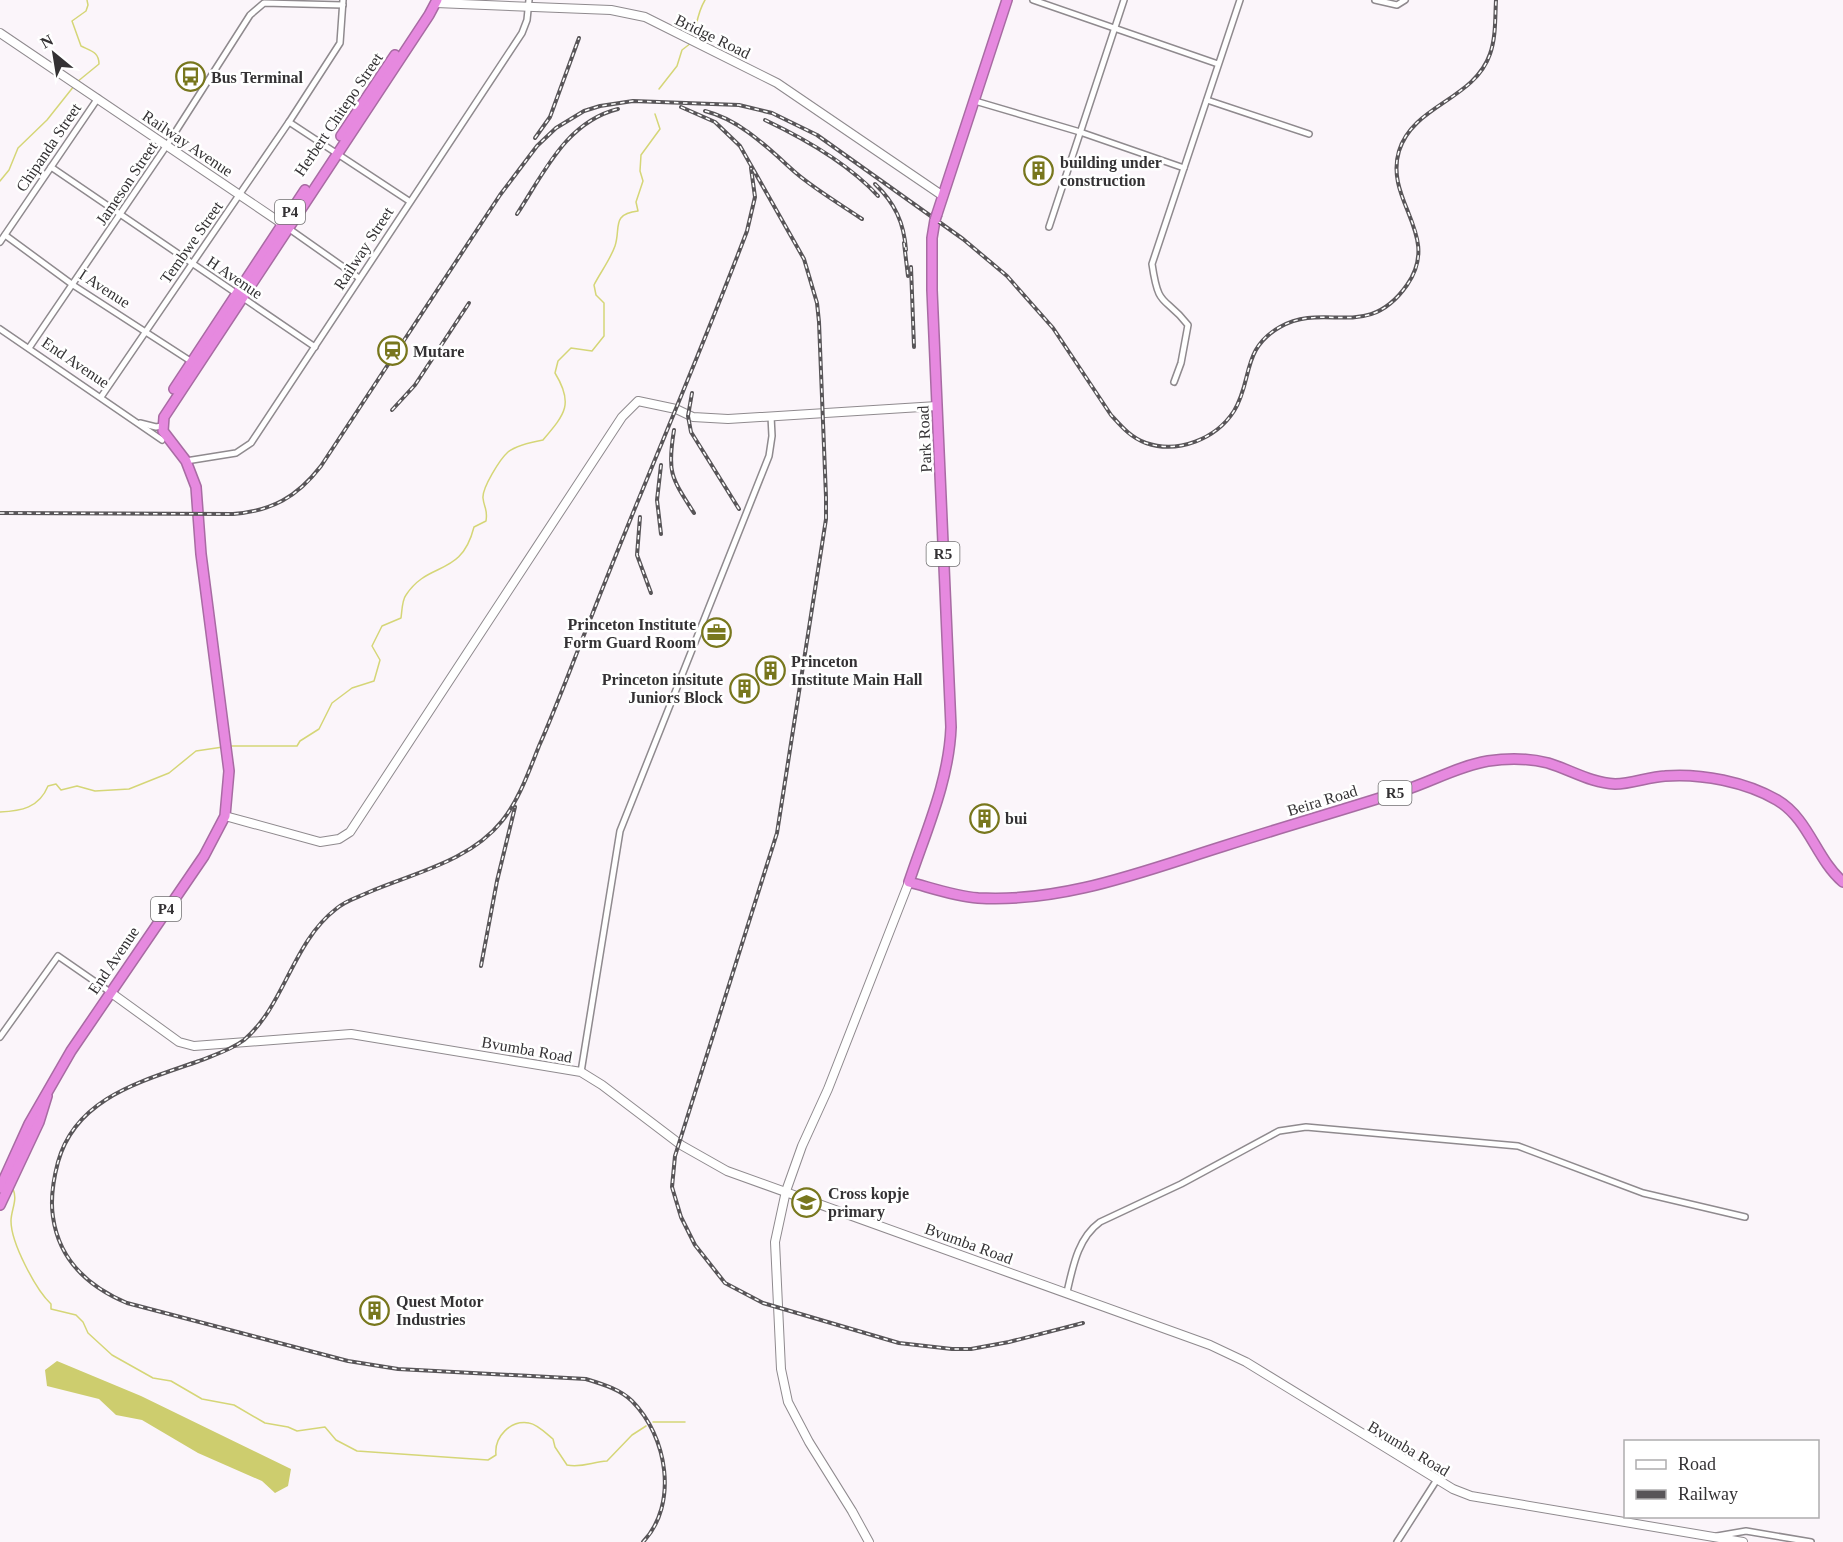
<svg xmlns="http://www.w3.org/2000/svg" width="1843" height="1542" viewBox="0 0 1843 1542" font-family="Georgia,serif">
<style>
.forest{fill:#cdcd6e}
.lines{fill:none;stroke-linecap:round;stroke-linejoin:round}
.stream{stroke:#d5d677;stroke-width:1.5}
.street-casing{stroke:#8f8a8e;stroke-width:8}
.secondary-casing{stroke:#8f8a8e;stroke-width:10}
.highway-casing{stroke:#a86ba3;stroke-width:12}
.street{stroke:#fff;stroke-width:5}
.secondary{stroke:#fff;stroke-width:8}
.highway{stroke:#e689df;stroke-width:9}
.rail-casing{stroke:#585558;stroke-width:4}
.rail{stroke:#fff;stroke-width:1.5;stroke-dasharray:4.5;stroke-linecap:butt}
.highway-bridge-casing{stroke:#a86ba3;stroke-width:12;stroke-linecap:butt}
.highway-bridge{stroke:#e689df;stroke-width:9}
.labels{text-anchor:middle;stroke-width:5;stroke-linejoin:round;paint-order:stroke}
.shield{fill:#fff;stroke:#717071;stroke-width:1.5}
.shield-label{font-size:15px;font-weight:bold;fill:#343234}
.street-label{font-size:16px;fill:#343234;stroke:#fff}
.poi-label{font-size:16px;font-weight:bold;fill:#343234;stroke:#fff;text-anchor:start}
</style>
<rect width="100%" height="100%" fill="#fbf5fa"/>
<path class="forest" d="M57 1361 141 1396 291 1469 288 1486 275 1493 262 1481 198 1453 142 1420 116 1415 99 1399 47 1386 45 1370Z"/>
<g class="lines">
<g class="stream">
<path d="M693 38C697 25 697 13 705 0"/>
<path d="M77 82 99 64C99 52 91 51 81 46L72 21 86 11 88 5 87 0"/>
<path d="M659 89 677 66 682 50 691 43"/>
<path d="M0 181 9 170 18 148 47 120 74 86"/>
<path d="M230 746H297L300 741 319 729 332 703 352 688 374 681 380 660 372 646 382 626 401 618C402 611 402 600 406 595 429 560 461 578 474 527L486 521C488 509 484 508 483 498 482 488 500 459 508 452 517 445 532 442 543 440 565 414 574 404 555 373L558 361 571 348 592 351 604 336V303L596 295 594 285C600 273 610 260 615 246 621 228 611 214 638 211L636 202 643 181 640 171 641 155 660 129 655 114"/>
<path d="M0 812C21 811 39 808 48 786L56 784 61 790 77 786 95 791 129 789 169 773 196 751 223 747"/>
<path d="M13 1189C18 1200 11 1210 11 1221 11 1243 36 1290 51 1304V1309L76 1315 83 1322 88 1333 112 1355 153 1378 171 1381 202 1399 234 1405 265 1423 288 1427 297 1431 325 1427 336 1440 357 1451 488 1460 496 1455C494 1437 510 1420 529 1423 537 1424 547 1434 553 1439L555 1447 567 1465C582 1468 592 1462 607 1461L632 1435 646 1426"/>
<path d="M653 1422H685"/>
</g>
<defs>
<g id="street">
<path d="M1033 0 1218 64"/>
<path d="M1375 0 1397 5 1405 0"/>
<path d="M1207 100 1309 134"/>
<path d="M975 101 1080 132 1184 168"/>
<path d="M289 122 409 201"/>
<path d="M51 167 315 347"/>
<path d="M1049 227 1124 0"/>
<path d="M288 228 359 278"/>
<path d="M5 235 73 285 192 362"/>
<path d="M0 242 98 98"/>
<path d="M0 329 162 440"/>
<path d="M29 348 167 145 250 15 264 3 343 5"/>
<path d="M1174 382 1181 363 1188 325C1164 294 1159 311 1152 264L1240 0"/>
<path d="M101 397 289 122 340 43 343 0"/>
<path d="M140 423 156 427 162 426"/>
<path d="M186 461 236 453 251 443 522 33 527 20 529 0"/>
<path d="M0 1037 58 956 110 992"/>
<path d="M581 1072 620 831 769 456 772 436 771 416"/>
<path d="M1067 1292C1073 1266 1078 1238 1100 1222L1181 1184 1279 1131 1306 1127 1518 1146 1643 1193 1745 1217"/>
<path d="M1717 1536 1746 1531 1811 1542"/>
<path d="M1397 1542 1436 1481"/>
</g>
<g id="secondary">
<path d="M436 3 611 10 645 17 777 83 943 196"/>
<path d="M0 33 287 227"/>
<path d="M225 816 320 842 339 839 350 832 622 417 638 401 676 409 693 417 728 419 937 406"/>
<path d="M110 992 179 1042 194 1046 351 1034 581 1072 602 1085 681 1145 727 1171 1210 1345 1246 1362 1453 1489 1471 1496 1743 1542"/>
<path d="M869 1542 852 1511 809 1442 788 1402 781 1369 775 1242 786 1191 802 1146 828 1089 909 882"/>
</g>
<g id="highway">
<path d="M341 136 395 55"/>
<path d="M937 214 1007 0"/>
<path d="M935 220 932 238V290L951 727C949 781 926 831 909 882 932 888 954 896 978 898 1063 903 1144 871 1224 846 1283 827 1343 810 1402 791 1431 782 1458 766 1488 761 1508 758 1528 758 1548 763 1571 770 1591 783 1615 784 1632 784 1648 777 1665 776 1701 773 1746 782 1777 800 1809 819 1816 859 1843 882"/>
<path d="M174 389 305 190"/>
<path d="M0 1188 29 1124 71 1051 204 856 225 816 229 771 201 554 196 487 186 461 163 431 164 417 429 15 437 0"/>
<path d="M0 1205 39 1122 47 1096"/>
</g>
</defs>
<use href="#street" class="street-casing"/>
<use href="#secondary" class="secondary-casing"/>
<use href="#highway" class="highway-casing"/>
<use href="#street" class="street"/>
<use href="#secondary" class="secondary"/>
<use href="#highway" class="highway"/>
<defs>
<g id="rail">
<path d="M681 107 715 122 740 146 804 259 817 303 819 322 826 497V519L777 833 675 1156 672 1187 681 1217 695 1245 725 1283 763 1303 899 1343 952 1349H971L1009 1342 1083 1323"/>
<path d="M705 111C741 120 769 149 796 173 816 190 840 204 862 219"/>
<path d="M765 120C805 139 848 163 878 196"/>
<path d="M535 138 550 117 579 38"/>
<path d="M875 184C895 203 904 223 906 250"/>
<path d="M517 214C544 173 566 122 618 109"/>
<path d="M904 243 908 276"/>
<path d="M911 267 914 347"/>
<path d="M692 393 688 416 691 432 739 509"/>
<path d="M392 410 415 385 469 303"/>
<path d="M674 430C667 473 671 477 694 513"/>
<path d="M661 465 657 500 661 534"/>
<path d="M0 513 233 514C272 511 297 497 321 466L500 195 537 146 556 128 584 111 600 106 633 101 739 105 772 113 817 135 963 239 1007 276 1053 328 1111 415C1121 426 1131 438 1146 443 1178 454 1216 439 1234 411 1253 380 1241 349 1280 327 1326 301 1367 342 1407 285 1442 235 1384 201 1399 151 1413 105 1474 100 1490 54 1496 37 1495 18 1496 0"/>
<path d="M640 517 637 555 651 593"/>
<path d="M481 966 497 881 515 807"/>
<path d="M643 1542C679 1504 667 1436 632 1401 620 1389 602 1384 586 1379L398 1369 348 1361 127 1303C89 1287 59 1260 53 1217 50 1198 53 1181 58 1162 76 1097 143 1081 199 1061 214 1055 231 1050 244 1040 285 1005 292 943 336 909 345 901 356 898 367 893 413 873 469 862 502 821 519 800 529 771 539 746 558 703 574 659 592 615 642 487 698 360 747 231L755 197 751 168"/>
</g>
</defs>
<use href="#rail" class="rail-casing"/>
<use href="#rail" class="rail"/>
<defs>
<path id="highway-bridge" d="M935 220 937 214"/>
</defs>
<use href="#highway-bridge" class="highway-bridge-casing"/>
<use href="#highway-bridge" class="highway-bridge"/>
</g>
<defs>
<symbol id="bus-ring" viewBox="-11 -11 22 22"><circle r="9.5" fill="#fff" stroke="#78771d" stroke-width="1.5"/><path d="M-5-6H5V4H4V6H2V4H-2V6H-4V4H-5ZM-3.5-4V0h7V-4ZM-3.5 1.2v1.5H-2V1.2ZM2 1.2v1.5H3.5V1.2Z" fill="#78771d"/></symbol>
<symbol id="building-ring" viewBox="-11 -11 22 22"><circle r="9.5" fill="#fff" stroke="#78771d" stroke-width="1.5"/><path d="M-4-6H4V6H1V3H-1V6H-4ZM-2.5-4.3h1.7v1.8h-1.7ZM.8-4.3h1.7v1.8H.8ZM-2.5-1h1.7V.8h-1.7ZM.8-1h1.7V.8H.8Z" fill="#78771d"/></symbol>
<symbol id="station-ring" viewBox="-11 -11 22 22"><circle r="9.5" fill="#fff" stroke="#78771d" stroke-width="1.5"/><path d="M-3-6H3Q5-6 5-4V2Q5 4 3 4L4.5 6H3L1.5 4h-3L-3 6H-4.5L-3 4Q-5 4-5 2V-4Q-5-6-3-6ZM-3.5-4v3h7v-3ZM-3.5 1v1.5H-2V1ZM2 1v1.5H3.5V1Z" fill="#78771d"/></symbol>
<symbol id="office-ring" viewBox="-11 -11 22 22"><circle r="9.5" fill="#fff" stroke="#78771d" stroke-width="1.5"/><path d="M-6-3h4V-5.5h4V-3h4V5H-6ZM-1-4.5V-3h2v-1.5ZM-6 0V1H6V0Z" fill="#78771d"/></symbol>
<symbol id="school-ring" viewBox="-11 -11 22 22"><circle r="9.5" fill="#fff" stroke="#78771d" stroke-width="1.5"/><path d="M0-5L7-2L0 1L-7-2ZM-4 1L0 2.5L4 1V4Q0 6-4 4Z" fill="#78771d"/></symbol>
</defs>
<g fill-rule="evenodd">
<use href="#bus-ring" x="174" y="60" width="33" height="33"/>
<use href="#building-ring" x="1022" y="154" width="33" height="33"/>
<use href="#station-ring" x="376" y="334" width="33" height="33"/>
<use href="#office-ring" x="700" y="616" width="33" height="33"/>
<use href="#building-ring" x="754" y="654" width="33" height="33"/>
<use href="#building-ring" x="728" y="672" width="33" height="33"/>
<use href="#building-ring" x="968" y="802" width="33" height="33"/>
<use href="#school-ring" x="790" y="1186" width="33" height="33"/>
<use href="#building-ring" x="358" y="1294" width="33" height="33"/>
</g>
<g class="labels">
<g class="shield">
<rect x="275" y="200" width="30" height="24" rx="4.5"/>
<rect x="926.5" y="542" width="33" height="24" rx="4.5"/>
<rect x="1378.5" y="781" width="33" height="24" rx="4.5"/>
<rect x="151" y="897" width="30" height="24" rx="4.5"/>
</g>
<g class="shield-label">
<text x="290" y="217">P4</text>
<text x="943" y="559">R5</text>
<text x="1395" y="798">R5</text>
<text x="166" y="914">P4</text>
</g>
<g class="street-label">
<text transform="translate(713 36) rotate(26)" y="6">Bridge Road</text>
<text transform="translate(338 114) rotate(-56)" y="6">Herbert Chitepo Street</text>
<text transform="translate(188 143) rotate(34)" y="6">Railway Avenue</text>
<text transform="translate(48 147) rotate(-56)" y="6">Chipanda Street</text>
<text transform="translate(126 183) rotate(-56)" y="6">Jameson Street</text>
<text transform="translate(191 242) rotate(-55)" y="6">Tembwe Street</text>
<text transform="translate(363 248) rotate(-57)" y="6">Railway Street</text>
<text transform="translate(235 277) rotate(34)" y="6">H Avenue</text>
<text transform="translate(105 288) rotate(33)" y="6">I Avenue</text>
<text transform="translate(76 362) rotate(34)" y="6">End Avenue</text>
<text transform="translate(924 439) rotate(-93)" y="6">Park Road</text>
<text transform="translate(1322 800) rotate(-17)" y="6">Beira Road</text>
<text transform="translate(113 960) rotate(-56)" y="6">End Avenue</text>
<text transform="translate(527 1049) rotate(10)" y="6">Bvumba Road</text>
<text transform="translate(969 1243) rotate(20)" y="6">Bvumba Road</text>
<text transform="translate(1409 1448) rotate(31)" y="6">Bvumba Road</text>
</g>
<g class="poi-label">
<text x="211" y="83">Bus Terminal</text>
<text x="1060" y="168">building under<tspan x="1060" dy="18">construction</tspan></text>
<text x="413" y="357">Mutare</text>
<text x="696" y="630" text-anchor="end">Princeton Institute<tspan x="696" dy="18">Form Guard Room</tspan></text>
<text x="791" y="667">Princeton<tspan x="791" dy="18">Institute Main Hall</tspan></text>
<text x="723" y="685" text-anchor="end">Princeton insitute<tspan x="723" dy="18">Juniors Block</tspan></text>
<text x="1005" y="824">bui</text>
<text x="828" y="1199">Cross kopje<tspan x="828" dy="18">primary</tspan></text>
<text x="396" y="1307">Quest Motor<tspan x="396" dy="18">Industries</tspan></text>
</g>
</g>
<rect x="1624" y="1440" width="195" height="78" fill="#ffffff" stroke="#aeadae" stroke-width="1.5"/>
<rect x="1636" y="1460" width="30" height="9" fill="#ffffff" stroke="#aeadae" stroke-width="1.5"/>
<text x="1678" y="1470" font-size="18" fill="#343234">Road</text>
<rect x="1636" y="1490" width="30" height="9" fill="#585558" stroke="#aeadae" stroke-width="1.5"/>
<text x="1678" y="1500" font-size="18" fill="#343234">Railway</text>
<g transform="translate(54 54) rotate(330)" stroke="#ffffff" stroke-width="4.5" paint-order="stroke">
<path d="M0-4.5L10 22L0 15L-10 22Z" fill="#343234"/>
<text y="-9" font-size="16" font-weight="bold" text-anchor="middle" fill="#343234">N</text>
</g>
</svg>
